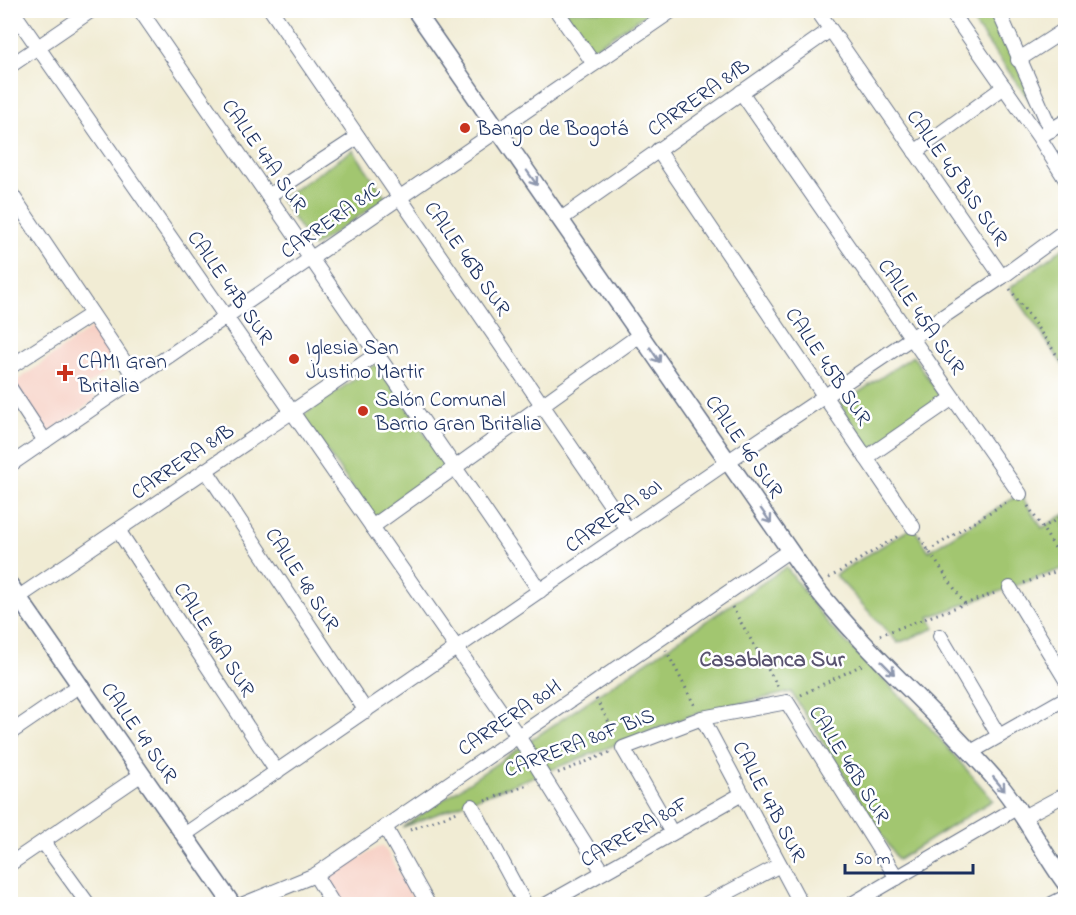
<svg xmlns="http://www.w3.org/2000/svg" width="1076" height="915" viewBox="0 0 1076 915" font-family="'Indie Flower',sans-serif">
<style>
.built{fill:#f7d1c6}
.green{fill:#a2c670;stroke:#5e7a67;stroke-width:1.5}
.lines{fill:none;stroke-linecap:round;stroke-linejoin:round}
.minor-casing{stroke:#667187;stroke-width:16}
.tertiary-casing{stroke:#667187;stroke-width:19}
.path{stroke:#667187;stroke-width:3;stroke-dasharray:1.5 4.5;stroke-linecap:butt}
.minor{stroke:#fff;stroke-width:14}
.tertiary{stroke:#fff;stroke-width:16}
.oneway{stroke:#8d97ae}
.poi-dot{fill:#c8321e;stroke:#fff;stroke-width:2}
.labels{text-anchor:middle;stroke-width:5;stroke-linejoin:round;paint-order:stroke}
.street-label{font-size:21px;fill:#1b2f5e;stroke:#fff}
.poi-label{font-size:21px;fill:#1b2f5e;stroke:#fff;text-anchor:start}
.neighbourhood-label{font-size:22px;font-weight:bold;fill:#595370;stroke:#fff}
</style>
<rect width="100%" height="100%" fill="#fff"/>
<filter id="ink" filterUnits="userSpaceOnUse"><feTurbulence type="fractalNoise" baseFrequency=".0167" numOctaves="2"/><feDisplacementMap in="SourceGraphic" scale="12" xChannelSelector="R" yChannelSelector="G"/><feConvolveMatrix kernelMatrix="1 2 1 2 8 2 1 2 1" color-interpolation-filters="sRGB"/></filter>
<filter id="wash" filterUnits="userSpaceOnUse"><feTurbulence type="fractalNoise" baseFrequency=".008" numOctaves="4" result="noise"/><feDisplacementMap in="SourceGraphic" scale="24" xChannelSelector="R" yChannelSelector="G"/><feGaussianBlur stdDeviation="1.35" result="paint"/><feColorMatrix in="noise" values="0 0 0 0 0 0 0 0 0 0 0 0 0 0 0 0 0 1.4 0 .05"/><feComposite in="paint" operator="in"/></filter>
<g filter="url(#wash)">
<rect width="100%" height="100%" fill="#f1ecd4"/>
<g class="built">
<path d="M91 328 117 364 86 386 96 399 49 432 14 383Z"/>
<path d="M383 845 416 904H343L327 876Z"/>
</g>
<g class="green">
<path d="M564 11H651L591 50Z"/>
<path d="M965 11H998L1051 130Z"/>
<path d="M353 150 386 198 313 247 280 199Z"/>
<path d="M1065 246V368L1010 288Z"/>
<path d="M913 356 944 402 871 450 840 405Z"/>
<path d="M376 364 448 467 374 518 302 416Z"/>
<path d="M1020 494 1042 528 1065 514V568L929 617 935 628 898 643 835 575 913 527 929 551Z"/>
<path d="M786 567 828 624 921 717 993 800 898 860 791 692 695 714 403 827Z"/>
</g>
</g>
<g filter="url(#ink)">
<g class="lines">
<defs>
<g id="minor">
<path d="M12 10 518 736 603 872"/>
<path d="M140 10 540 591"/>
<path d="M271 10 628 530"/>
<path d="M556 10 594 64"/>
<path d="M817 10 1002 277"/>
<path d="M950 10 1039 137 1066 180"/>
<path d="M998 10 1051 130"/>
<path d="M1018 60 1066 29"/>
<path d="M10 66 92 10"/>
<path d="M741 92 1020 494"/>
<path d="M1044 134 1066 121"/>
<path d="M658 150 913 527"/>
<path d="M915 152 1004 87"/>
<path d="M10 192 136 379"/>
<path d="M268 196 358 137"/>
<path d="M561 219 830 30"/>
<path d="M10 367 92 314"/>
<path d="M10 388 45 441"/>
<path d="M866 458 953 398"/>
<path d="M10 465 673 10"/>
<path d="M206 470 366 711"/>
<path d="M372 527 641 334"/>
<path d="M118 530 277 772"/>
<path d="M1010 588 1066 680"/>
<path d="M10 603 377 354"/>
<path d="M940 636 999 736"/>
<path d="M702 718 801 904"/>
<path d="M10 733 80 685"/>
<path d="M971 752 1066 698"/>
<path d="M472 806 525 904"/>
<path d="M1025 816 1066 794"/>
<path d="M385 827 428 904"/>
<path d="M672 833 623 748 702 718 787 702 897 878"/>
<path d="M184 835 727 462 1002 277 1066 230"/>
<path d="M43 842 88 904"/>
<path d="M10 864 142 774"/>
<path d="M315 875 333 904"/>
<path d="M244 904 315 875 790 550"/>
<path d="M547 904 742 794"/>
<path d="M706 904 780 865"/>
<path d="M852 904 1018 807"/>
<path d="M1052 904 1066 897"/>
</g>
<g id="tertiary">
<path d="M415 10 815 587C871 658 942 716 1000 785 1026 816 1042 852 1066 884"/>
<path d="M10 585 232 904"/>
</g>
</defs>
<use href="#minor" class="minor-casing"/>
<use href="#tertiary" class="tertiary-casing"/>
<g class="path">
<path d="M1010 289 1066 368"/>
<path d="M1028 506 1066 565"/>
<path d="M1042 528 1066 514"/>
<path d="M920 538 965 604"/>
<path d="M928 551 1008 501"/>
<path d="M829 578 900 535"/>
<path d="M1024 583 1066 568"/>
<path d="M732 607 780 690"/>
<path d="M880 635 995 593"/>
<path d="M666 650 695 706"/>
<path d="M801 695 862 665"/>
<path d="M596 699 616 735"/>
<path d="M558 773 611 752"/>
<path d="M485 801 530 784"/>
<path d="M410 830 460 811"/>
</g>
<use href="#minor" class="minor"/>
<use href="#tertiary" class="tertiary"/>
</g>
<defs><path id="oneway-shaft" d="M-6 0H5M1.5-3L5.5 0L1.5 3" fill="none" stroke-width="1.6" stroke-linecap="round" stroke-linejoin="round" transform="scale(1.5)"/></defs>
<g class="oneway">
<use href="#oneway-shaft" transform="translate(532 178) rotate(55)"/>
<use href="#oneway-shaft" transform="translate(655 355) rotate(56)"/>
<use href="#oneway-shaft" transform="translate(766 516) rotate(55)"/>
<use href="#oneway-shaft" transform="translate(888 668) rotate(45)"/>
<use href="#oneway-shaft" transform="translate(999 784) rotate(50)"/>
</g>
</g>
<g class="poi-dot">
<circle cx="465" cy="128" r="6"/>
<circle cx="294" cy="359" r="6"/>
<path d="M62 364h6v6h6v6h-6v6h-6v-6h-6v-6h6z"/>
<circle cx="363" cy="411" r="6"/>
</g>
<g class="labels">
<g class="street-label">
<text transform="translate(698 97) rotate(-35)" y="7">CARRERA 81B</text>
<text transform="translate(265 155) rotate(55)" y="7">CALLE 47A SUR</text>
<text transform="translate(958 177) rotate(55)" y="7">CALLE 45 BIS SUR</text>
<text transform="translate(330 220) rotate(-35)" y="7">CARRERA 81C</text>
<text transform="translate(468 258) rotate(55)" y="7">CALLE 46B SUR</text>
<text transform="translate(231 287) rotate(55)" y="7">CALLE 47B SUR</text>
<text transform="translate(922 316) rotate(55)" y="7">CALLE 45A SUR</text>
<text transform="translate(829 366) rotate(56)" y="7">CALLE 45B SUR</text>
<text transform="translate(745 446) rotate(55)" y="7">CALLE 46 SUR</text>
<text transform="translate(182 461) rotate(-34)" y="7">CARRERA 81B</text>
<text transform="translate(613 515) rotate(-35)" y="7">CARRERA 80I</text>
<text transform="translate(303 579) rotate(57)" y="7">CALLE 48 SUR</text>
<text transform="translate(215 639) rotate(57)" y="7">CALLE 48A SUR</text>
<text transform="translate(509 717) rotate(-34)" y="7">CARRERA 80H</text>
<text transform="translate(140 732) rotate(55)" y="7">CALLE 49 SUR</text>
<text transform="translate(579 742) rotate(-21)" y="7">CARRERA 80F BIS</text>
<text transform="translate(850 764) rotate(58)" y="7">CALLE 46B SUR</text>
<text transform="translate(770 801) rotate(62)" y="7">CALLE 47B SUR</text>
<text transform="translate(634 831) rotate(-30)" y="7">CARRERA 80F</text>
</g>
<g class="poi-label">
<text x="477" y="135">Bango de Bogotá</text>
<text x="306" y="354">Iglesia San<tspan x="306" dy="24">Justino Martir</tspan></text>
<text x="78" y="368">CAMI Gran<tspan x="78" dy="24">Britalia</tspan></text>
<text x="375" y="406">Salón Comunal<tspan x="375" dy="24">Barrio Gran Britalia</tspan></text>
</g>
<g class="neighbourhood-label">
<text x="772" y="666">Casablanca Sur</text>
</g>
</g>
<rect width="1076" height="915" fill="none" stroke="#fff" stroke-width="36"/>
<path d="M845 864v9h128v-9" fill="none" stroke="#1b2f5e" stroke-width="3"/>
<text x="854" y="864" font-size="18" fill="#1b2f5e" stroke="#ffffff" stroke-width="4.5" paint-order="stroke">50 m</text>
</svg>
